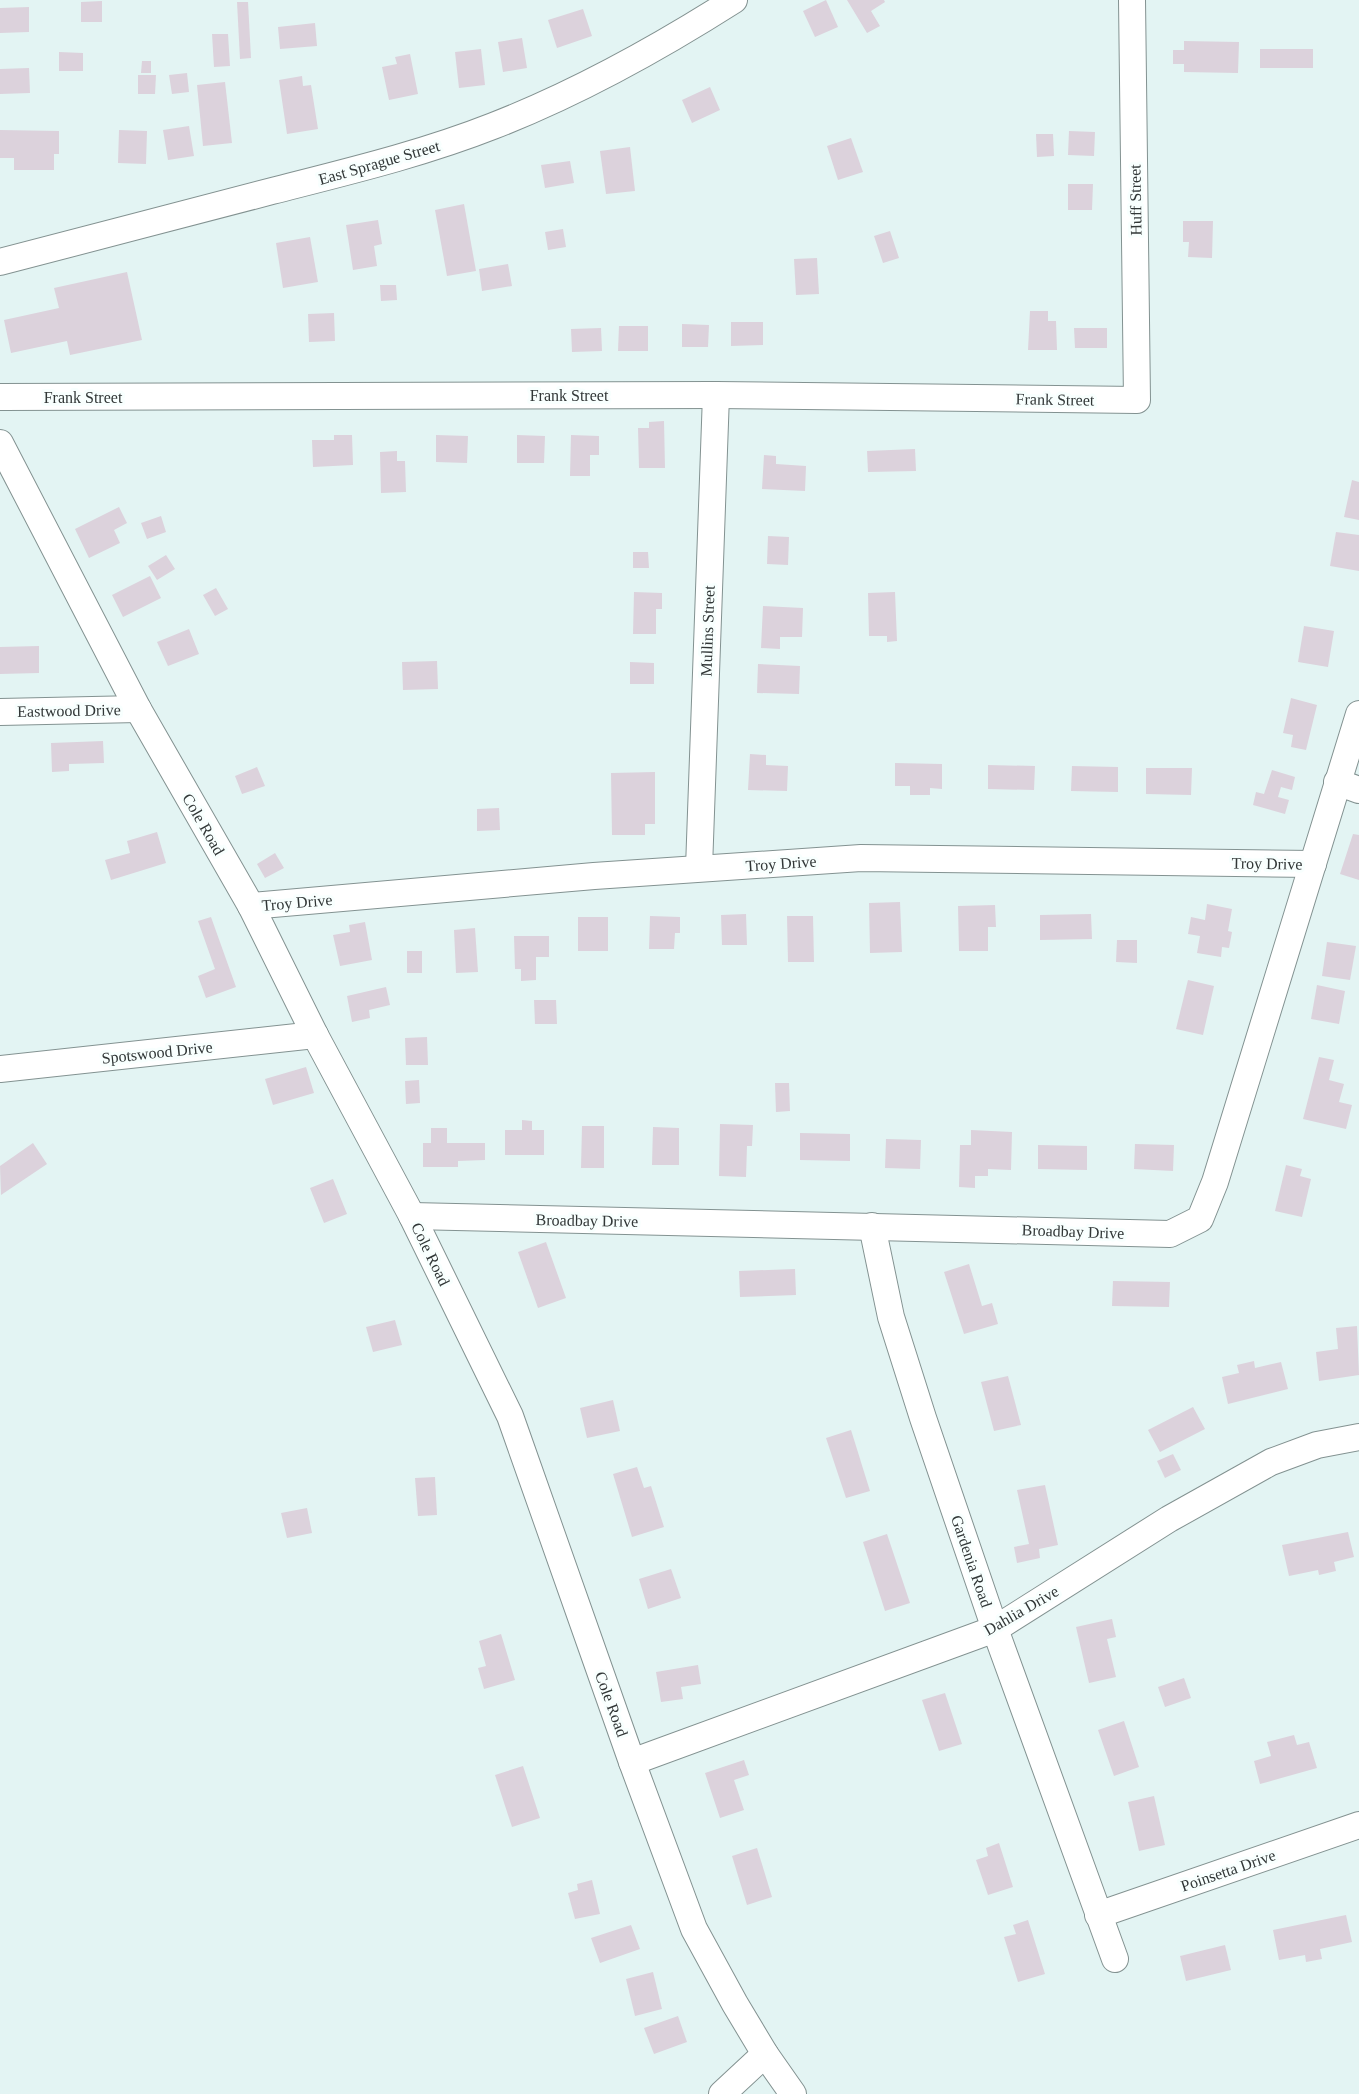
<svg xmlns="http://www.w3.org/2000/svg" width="1359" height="2094" viewBox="0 0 1359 2094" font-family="Georgia,serif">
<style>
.building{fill:#dcd2dc}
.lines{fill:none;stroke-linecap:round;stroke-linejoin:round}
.minor-casing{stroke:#839291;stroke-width:28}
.minor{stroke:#fff;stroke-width:26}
.labels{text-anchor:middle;stroke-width:6;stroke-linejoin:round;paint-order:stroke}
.street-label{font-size:16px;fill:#313737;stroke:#f8fffe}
</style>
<rect width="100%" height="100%" fill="#e3f4f3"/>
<g class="building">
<path d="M826 0 838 27 815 37 803 11Z"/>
<path d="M847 0H884L885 2 871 11 880 26 867 33Z"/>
<path d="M102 1V22H81V2Z"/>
<path d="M237 2H248L251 58 240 59Z"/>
<path d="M29 7V32L0 33V8Z"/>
<path d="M583 9 592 36 557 48 548 20Z"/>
<path d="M315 23 317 46 280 49 278 27Z"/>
<path d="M212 34H228L230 66 214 67Z"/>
<path d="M522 38 527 68 503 72 498 42Z"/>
<path d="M1184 41 1239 42 1238 73 1184 72V64H1173V50H1184Z"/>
<path d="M481 49 485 85 459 88 455 52Z"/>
<rect x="1260" y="49" width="53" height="19"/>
<path d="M59 52 83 53V71H59Z"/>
<path d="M410 54 418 94 389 100 382 67 397 64 395 57Z"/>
<path d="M142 61H151V73H141Z"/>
<path d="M29 68 30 93 0 94V69Z"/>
<path d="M187 73 189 92 172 94 169 75Z"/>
<path d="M138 75H156L155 94H138Z"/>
<path d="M302 76 303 86 311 85 318 129 287 134 279 80Z"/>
<path d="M225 82 232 143 203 146 197 85Z"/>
<path d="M710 87 720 110 692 123 682 100Z"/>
<path d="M189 126 194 156 168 160 163 130Z"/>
<path d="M0 130 59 131V154H54V170H14V158H0Z"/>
<path d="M119 130 147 131 146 164 118 163Z"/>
<path d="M1069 131 1095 132 1094 156 1068 155Z"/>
<path d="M1036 134H1053L1054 156 1037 157Z"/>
<path d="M851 138 863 172 838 180 827 146Z"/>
<path d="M630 147 635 191 606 194 600 151Z"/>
<path d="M570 161 574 183 545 188 541 165Z"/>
<path d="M1068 184H1093L1092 210H1068Z"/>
<path d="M464 204 476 271 447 276 435 210Z"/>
<path d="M378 220 382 244 374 246 377 266 353 270 346 225Z"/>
<path d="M1183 221H1213L1212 258 1188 257 1189 242H1183Z"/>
<path d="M563 229 566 247 548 250 545 232Z"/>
<path d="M890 231 899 258 883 263 874 236Z"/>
<path d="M310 237 318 282 283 288 276 243Z"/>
<path d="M817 258 819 294 796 295 794 259Z"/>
<path d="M508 264 512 286 482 291 479 269Z"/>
<path d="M127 272 142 340 70 355 67 341 11 353 4 320 59 308 54 288Z"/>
<path d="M380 285H396L397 300 381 301Z"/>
<path d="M1030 311H1048V321H1056L1057 350H1028Z"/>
<path d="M334 313 335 341 309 342 308 314Z"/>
<path d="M731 322H763V345L731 346Z"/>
<path d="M682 324 709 325 708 347H682Z"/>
<path d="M619 326H648V351H618Z"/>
<path d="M601 328 602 351 572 352 571 329Z"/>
<path d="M1074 328H1107V348H1075Z"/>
<path d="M664 421 665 468H639L638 428H649V422Z"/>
<path d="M334 435H352L353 465 313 467 312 440H334Z"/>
<path d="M436 435 468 436 467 463 436 462Z"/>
<path d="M517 435 545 436 544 463H517Z"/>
<path d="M571 435 599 436V455H590V476H570Z"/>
<path d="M915 449 916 471 868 472 867 451Z"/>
<path d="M397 451V461H405L406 492 381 493 380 452Z"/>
<path d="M764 455 776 456V464L806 466 805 491 762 489Z"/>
<path d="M1352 480 1359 482V520L1344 517Z"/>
<path d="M119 507 127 523 114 530 120 543 89 558 75 529Z"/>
<path d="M161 516 166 532 147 539 141 523Z"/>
<path d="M1336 532 1359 535V571L1330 566Z"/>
<path d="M768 536 789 537 788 565 767 564Z"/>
<path d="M633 552H648L649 568H633Z"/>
<path d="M166 555 175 569 157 580 148 566Z"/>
<path d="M150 576 161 598 123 617 112 595Z"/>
<path d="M216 588 228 609 215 616 203 595Z"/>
<path d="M634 592 662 593V609H656V634H633Z"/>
<path d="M895 592 897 641 887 642V636H869L868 593Z"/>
<path d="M763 606 803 608 802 637H780V649L761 648Z"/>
<path d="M1304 626 1334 631 1328 667 1298 662Z"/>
<path d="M189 629 199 654 168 666 157 642Z"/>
<path d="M39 646V673L0 674V647Z"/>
<path d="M437 661 438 689 403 690 402 662Z"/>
<path d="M630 662 654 663V684H630Z"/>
<path d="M758 664 800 666 799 694 757 693Z"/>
<path d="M1291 698 1317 705 1306 750 1291 747 1293 735 1283 733Z"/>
<path d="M103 741 104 763 69 764V771L52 772 51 743Z"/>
<path d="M750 754 766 755V765L788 766 787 791 748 790Z"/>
<path d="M895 763 942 764V789L930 788V795H910V786H895Z"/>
<path d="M988 765 1035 766 1034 790 988 789Z"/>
<path d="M1072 766 1118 767V792L1071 791Z"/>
<path d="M257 767 265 786 242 794 235 776Z"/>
<path d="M1146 768H1192L1191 795 1146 794Z"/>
<path d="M1272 770 1295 777 1292 790 1281 787 1278 797 1289 800 1285 814 1253 805 1256 792 1264 794Z"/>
<path d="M655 772V824H645V835H612L611 773Z"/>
<path d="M499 808 500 830 477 831V809Z"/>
<path d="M157 832 166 863 111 880 105 860 130 853 127 841Z"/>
<path d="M1353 834 1359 835V880L1340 874Z"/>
<path d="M275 853 284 868 265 878 257 864Z"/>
<path d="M900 902 902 952 870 953 869 903Z"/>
<path d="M1207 904 1232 909 1228 931 1232 932 1229 948 1222 947 1221 957 1197 953 1200 936 1188 934 1191 917 1205 920Z"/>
<path d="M995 905 996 927H988V951H959L958 906Z"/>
<path d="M746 914 747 945H722L721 915Z"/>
<path d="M1091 914 1092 939 1040 940V915Z"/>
<path d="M650 916 680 917V933H675L674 949H649Z"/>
<path d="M787 916H813L814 962H788Z"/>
<path d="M211 917 236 987 206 998 198 976 215 969 198 921Z"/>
<rect x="578" y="917" width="30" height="34"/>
<path d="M365 922 372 960 340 966 333 935 350 932 349 925Z"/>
<path d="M475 928 478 972 456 973 454 930Z"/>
<path d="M514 936H549V957H536V980L521 981V969H515Z"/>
<path d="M1117 940H1137V963L1116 962Z"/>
<path d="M1327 942 1356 946 1350 980 1322 976Z"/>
<rect x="407" y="951" width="15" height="22"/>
<path d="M1188 980 1214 986 1203 1035 1176 1029Z"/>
<path d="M1317 985 1345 991 1339 1024 1311 1019Z"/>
<path d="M386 987 390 1005 369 1010 370 1018 352 1022 347 996Z"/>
<path d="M534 1000H556L557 1024H535Z"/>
<path d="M427 1037 428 1065H406L405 1038Z"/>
<path d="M1319 1057 1334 1060 1329 1080 1344 1084 1339 1102 1352 1105 1346 1129 1303 1119Z"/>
<path d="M306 1067 314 1093 273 1105 265 1079Z"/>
<path d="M419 1080 420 1103 406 1104 405 1081Z"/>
<path d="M775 1083H789L790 1111 776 1112Z"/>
<path d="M522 1120 532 1121V1130H544V1155H505V1130H522Z"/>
<path d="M720 1124 753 1125 752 1146H747L746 1177 719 1176Z"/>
<path d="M582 1126H604V1168H581Z"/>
<path d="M653 1127 679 1128V1165H652Z"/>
<path d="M431 1128H447V1143H485V1160L458 1161V1167H423V1143H431Z"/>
<path d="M971 1130 1012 1132 1011 1170 988 1169V1176H975V1188L959 1187 960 1145H971Z"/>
<path d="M800 1133 850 1134V1161L800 1160Z"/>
<path d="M886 1139 921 1140 920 1169 885 1168Z"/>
<path d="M33 1143 47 1164 1 1195 0 1166Z"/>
<path d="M1135 1144 1174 1145 1173 1171 1134 1169Z"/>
<path d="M1038 1145 1087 1146V1170L1038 1169Z"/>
<path d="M1286 1165 1302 1169 1300 1176 1311 1179 1302 1217 1275 1211Z"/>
<path d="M333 1179 347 1214 324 1223 310 1188Z"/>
<path d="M546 1242 566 1298 538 1308 518 1252Z"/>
<path d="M969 1264 982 1306 992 1303 998 1324 964 1334 944 1272Z"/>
<path d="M795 1269 796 1295 740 1297 739 1271Z"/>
<path d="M1113 1281 1170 1282 1169 1307 1112 1306Z"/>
<path d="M395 1320 402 1345 373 1352 366 1327Z"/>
<path d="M1357 1326 1359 1375 1319 1381 1316 1352 1338 1349 1336 1328Z"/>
<path d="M1254 1361 1255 1368 1281 1362 1288 1389 1228 1404 1222 1377 1239 1373 1237 1365Z"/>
<path d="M1008 1376 1021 1425 994 1431 981 1382Z"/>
<path d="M613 1400 620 1431 587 1438 580 1408Z"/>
<path d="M1193 1407 1205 1429 1160 1452 1148 1430Z"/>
<path d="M851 1430 870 1491 846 1498 826 1438Z"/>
<path d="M1173 1454 1181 1470 1165 1478 1157 1461Z"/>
<path d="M637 1467 644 1488 651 1486 664 1527 632 1537 613 1474Z"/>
<path d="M435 1477 437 1515 418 1516 415 1478Z"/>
<path d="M1045 1485 1058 1545 1039 1549 1040 1558 1017 1563 1014 1547 1029 1544 1017 1490Z"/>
<path d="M307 1508 312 1533 287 1538 281 1513Z"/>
<path d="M1348 1532 1354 1557 1334 1562 1336 1571 1319 1575 1318 1570 1289 1576 1282 1545Z"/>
<path d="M887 1534 910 1603 885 1611 863 1542Z"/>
<path d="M671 1569 681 1598 648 1609 639 1579Z"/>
<path d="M1112 1619 1116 1637 1107 1639 1116 1677 1089 1683 1076 1627Z"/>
<path d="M501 1634 515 1680 484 1689 478 1668 486 1666 479 1641Z"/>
<path d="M698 1665 701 1684 681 1687 683 1699 661 1702 656 1672Z"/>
<path d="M1184 1678 1191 1698 1165 1707 1158 1687Z"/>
<path d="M945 1693 962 1744 939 1751 922 1700Z"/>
<path d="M1124 1721 1139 1767 1114 1776 1098 1730Z"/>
<path d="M1294 1735 1297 1745 1309 1742 1317 1768 1260 1784 1254 1761 1271 1756 1267 1742Z"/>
<path d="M744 1760 749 1775 734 1780 744 1810 720 1818 705 1773Z"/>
<path d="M523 1766 540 1818 512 1827 495 1775Z"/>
<path d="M1154 1796 1165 1845 1139 1851 1128 1802Z"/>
<path d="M999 1843 1013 1887 988 1895 976 1860 988 1856 986 1848Z"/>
<path d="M757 1848 772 1897 747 1905 732 1856Z"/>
<path d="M592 1880 600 1914 575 1919 568 1893 578 1890 577 1884Z"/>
<path d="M1346 1915 1352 1942 1320 1949 1322 1959 1306 1962 1305 1955 1279 1960 1273 1930Z"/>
<path d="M1028 1920 1045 1974 1018 1982 1004 1937 1016 1934 1013 1925Z"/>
<path d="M631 1925 640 1949 600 1963 591 1938Z"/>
<path d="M1225 1945 1231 1970 1186 1981 1180 1956Z"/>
<path d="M653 1972 662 2009 635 2016 626 1979Z"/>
<path d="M678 2016 687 2042 654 2054 644 2028Z"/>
</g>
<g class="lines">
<defs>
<g id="minor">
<path d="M0 262C91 238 181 215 272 191 346 172 422 154 493 126 578 93 657 49 734 0"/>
<path d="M0 397 716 395 1137 400 1132 0"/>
<path d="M0 443 138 709 251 906 315 1035 412 1216 510 1416 632 1762 694 1929 735 2004 765 2054 793 2094"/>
<path d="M0 712 138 709"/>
<path d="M1337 782 1359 790"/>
<path d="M699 868 716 395"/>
<path d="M251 906 594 876 861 858 1313 864"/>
<path d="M0 1069 315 1035"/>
<path d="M412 1216 1170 1234 1200 1219 1215 1182 1359 714"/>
<path d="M872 1226 891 1317 923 1418 995 1629 1115 1959"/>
<path d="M632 1762 995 1629 1169 1519 1271 1462 1317 1445 1359 1437"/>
<path d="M1098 1915 1359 1825"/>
<path d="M722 2094 765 2054"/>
</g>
</defs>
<use href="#minor" class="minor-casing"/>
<use href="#minor" class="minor"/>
</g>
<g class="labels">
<g class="street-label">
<text transform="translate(379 162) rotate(-16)" y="6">East Sprague Street</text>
<text transform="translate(1135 200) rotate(-91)" y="6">Huff Street</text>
<text x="569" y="401">Frank Street</text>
<text x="83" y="403">Frank Street</text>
<text transform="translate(1055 399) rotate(1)" y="6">Frank Street</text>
<text transform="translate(707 631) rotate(-88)" y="6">Mullins Street</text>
<text transform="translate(69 710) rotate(-1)" y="6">Eastwood Drive</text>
<text transform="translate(204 824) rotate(60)" y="6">Cole Road</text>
<text transform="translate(781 863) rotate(-4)" y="6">Troy Drive</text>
<text transform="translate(1267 863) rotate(1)" y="6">Troy Drive</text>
<text transform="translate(297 902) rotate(-5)" y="6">Troy Drive</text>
<text transform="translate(157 1052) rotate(-6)" y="6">Spotswood Drive</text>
<text transform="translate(587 1220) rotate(1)" y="6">Broadbay Drive</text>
<text transform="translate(1073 1231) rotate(2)" y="6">Broadbay Drive</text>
<text transform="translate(431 1254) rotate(64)" y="6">Cole Road</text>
<text transform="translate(972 1561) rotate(71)" y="6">Gardenia Road</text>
<text transform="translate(1021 1610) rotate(-30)" y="6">Dahlia Drive</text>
<text transform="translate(612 1704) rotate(70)" y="6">Cole Road</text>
<text transform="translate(1228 1870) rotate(-19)" y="6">Poinsetta Drive</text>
</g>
</g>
</svg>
